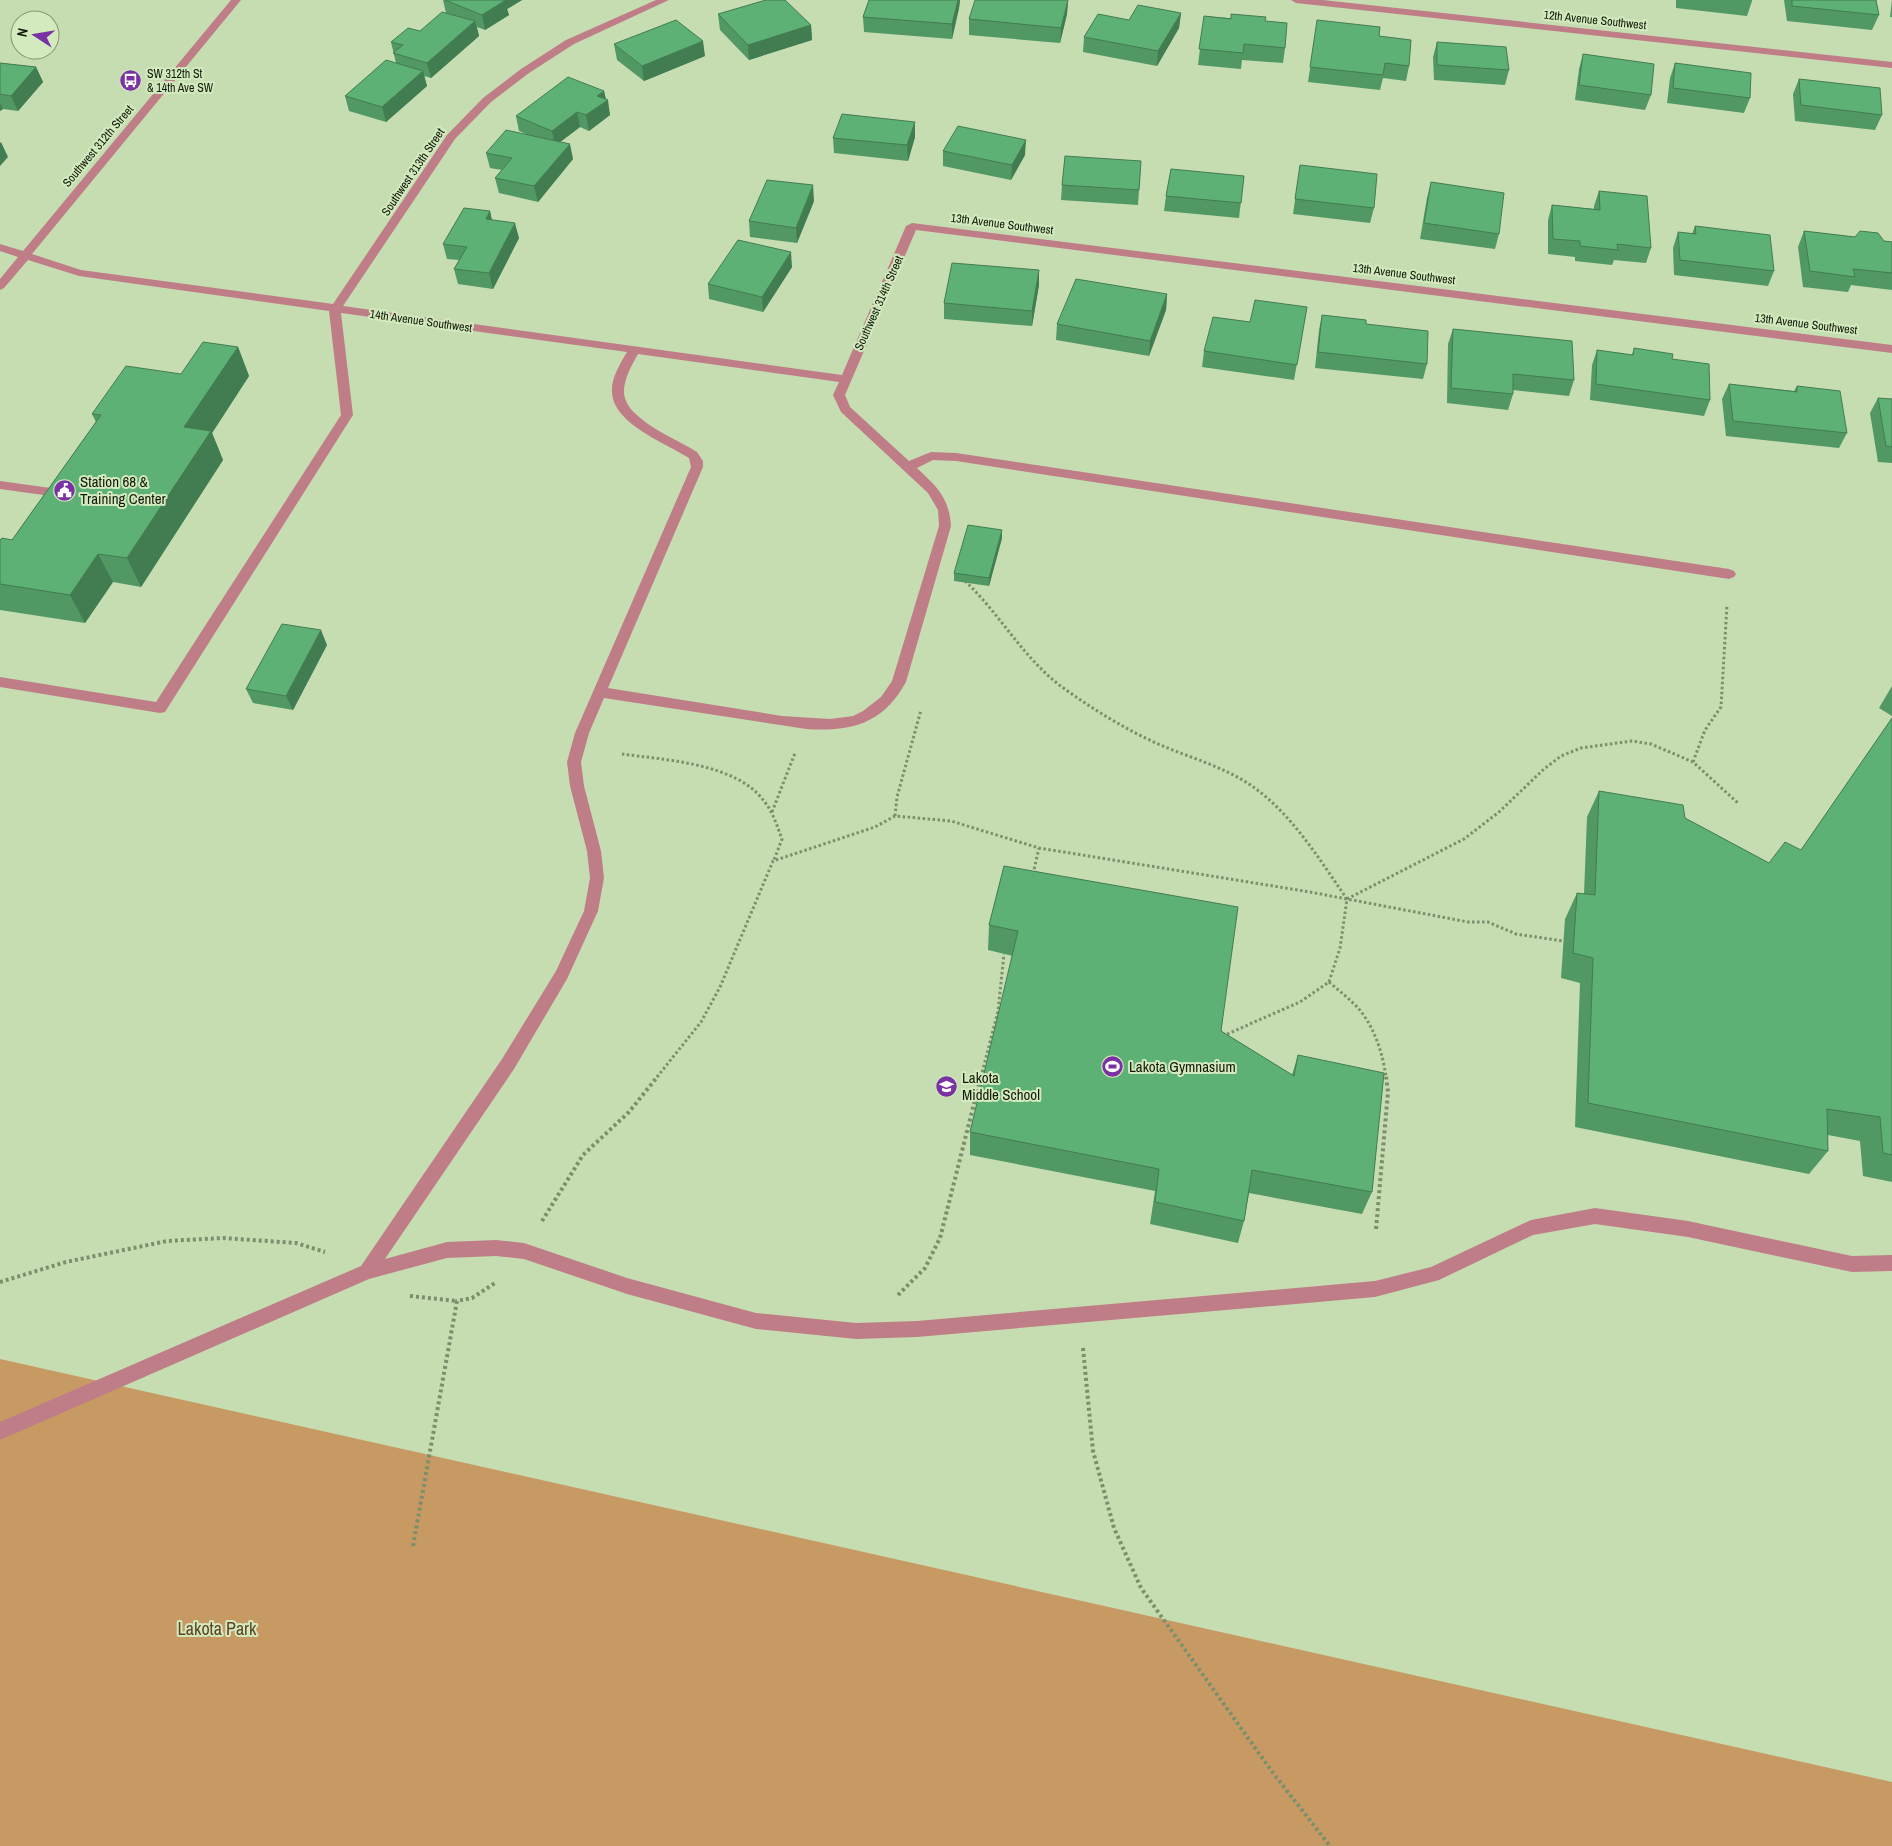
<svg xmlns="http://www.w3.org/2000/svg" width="1892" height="1846" viewBox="0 0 1892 1846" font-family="'Archivo Narrow',sans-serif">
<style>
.green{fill:#c89a63}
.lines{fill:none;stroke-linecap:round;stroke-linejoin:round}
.path-far1{stroke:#7d8e6d;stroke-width:3;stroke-dasharray:2.5 2.5;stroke-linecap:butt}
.path{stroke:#7d8e6d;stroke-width:4;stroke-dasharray:3 3;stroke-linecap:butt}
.minor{fill:#bf7e87;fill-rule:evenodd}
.wall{fill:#519864}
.shaded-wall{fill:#427c51}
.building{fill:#5eb174;stroke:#427c51}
.labels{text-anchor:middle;stroke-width:4;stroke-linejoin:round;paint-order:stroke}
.far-street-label{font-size:12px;fill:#111909;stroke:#d3eabe}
.far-poi-label{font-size:12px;fill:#111909;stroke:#d3eabe;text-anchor:start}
.poi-label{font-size:15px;fill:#111909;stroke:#d3eabe;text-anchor:start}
.near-park-label{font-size:18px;fill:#5e4322;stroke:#d3eabe}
</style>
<rect width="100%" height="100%" fill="#c6ddb1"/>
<path class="green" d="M0 1359 1892 1782V1846H0Z"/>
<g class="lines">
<g class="path-far1">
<path d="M965 581C1000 614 1023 658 1062 687 1091 708 1123 728 1156 743 1187 757 1220 765 1249 784 1291 812 1319 859 1347 899L1340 948 1329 982 1300 1002 1225 1035"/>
<path d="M622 754C665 760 736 763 764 801 773 812 777 826 782 839L774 860"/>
<path d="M1693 762 1705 730 1721 707 1727 605"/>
<path d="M772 812 795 753"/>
<path d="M895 816 897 797 921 710"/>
<path d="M1033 874 1039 848"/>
<path d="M1347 899 1464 839 1499 812 1544 769 1561 756 1581 748 1632 741 1651 744 1693 762 1739 804"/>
<path d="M1329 982C1339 991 1350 999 1358 1008 1374 1026 1383 1054 1386 1077"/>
<path d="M657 1077 701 1022 720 987 773 861 875 827 895 816 951 821 1039 848 1310 892 1468 922H1488L1516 934 1563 941"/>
<path d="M981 1077 998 1011 1004 954"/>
</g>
<g class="path">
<path d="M542 1221 583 1155 629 1112 658 1076"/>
<path d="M1376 1229 1388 1092 1386 1076"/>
<path d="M0 1282 66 1262 167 1241 223 1238 296 1243 325 1252"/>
<path d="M898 1295 925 1268 940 1238 981 1076"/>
<path d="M410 1296 457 1301"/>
<path d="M1083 1348 1093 1451 1114 1528 1141 1588 1273 1773 1330 1846"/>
<path d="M413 1546 457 1301 472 1298 495 1283"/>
</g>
<g class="minor">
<path d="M231 0H241L32 254 81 270 333 304 447 135 483 98 521 69 566 40 656 0H669L574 44 529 73 491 102 455 139 343 306 842 375 906 226 912 223 1892 345V353L916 230 845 395 850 407 909 461 931 452 956 453 1729 569 1734 571 1736 574 1734 577 1729 579 956 461 933 460 917 468C937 487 949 497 951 526L906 682C883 724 851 732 806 729L604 698 589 733 581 762 584 786 601 851 604 878 598 911 567 979 514 1069 385 1259 447 1242 496 1240 524 1243 627 1278 756 1313 856 1323 917 1321 1375 1281 1431 1267 1531 1220 1595 1208 1688 1221 1852 1256 1892 1255V1271L1852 1272 1688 1237 1595 1224 1533 1235 1439 1280 1375 1297 917 1337 856 1339 756 1329 627 1294 524 1259 496 1256 447 1258 369 1279 0 1440V1422L361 1266 502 1059 556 971 584 911 590 878 587 851 570 786 567 762 575 733 691 467 689 458C666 443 613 424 612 392 611 378 620 364 627 352L341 313 353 415 165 712 160 713 0 687V677L156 702 341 415 329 311 79 276 28 260 4 288 0 290V279L18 257 0 251V244L23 251ZM638 354 839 382 833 395 841 412 928 493 938 510 939 526 892 681 881 697 863 711 853 716 830 719 782 716 608 688 703 467V461L697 452C677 439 627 420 624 394 623 380 632 365 638 354Z"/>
<path d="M1291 0H1323L1892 62V68L1296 3Z"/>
<path d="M0 481 65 490 71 494 65 498 0 489Z"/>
</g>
</g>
<g class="wall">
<path d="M443 0H522L507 9 509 15 485 30 477 27 479 36 431 78 424 76 427 86 386 122 349 111 345 96 396 63 391 42 420 31 446 13Z"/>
<path d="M869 0H960L959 8 952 39 864 32 863 17Z"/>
<path d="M1068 0 1067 14 1060 43 969 35V19Z"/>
<path d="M1676 0H1752V1L1747 16 1676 8Z"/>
<path d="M1784 0H1876L1879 15 1872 30 1787 21Z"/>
<path d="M1892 0V17H1890Z"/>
<path d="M1181 13 1179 28 1157 66 1083 52 1084 37 1129 20Z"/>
<path d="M718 14 811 25 812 40 749 60 720 30Z"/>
<path d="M1204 16 1266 21 1285 48 1283 63 1242 60 1241 69 1198 65Z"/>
<path d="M1315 36H1379L1409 66 1406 81 1383 78 1380 90 1308 82Z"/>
<path d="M1437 42 1509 70 1505 85 1434 80 1433 57Z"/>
<path d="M614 44 705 56 644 81 617 60Z"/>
<path d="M1583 54 1651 95 1645 110 1575 100 1579 69Z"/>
<path d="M0 63 36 67 43 82 18 111 3 109 0 111Z"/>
<path d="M1675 63 1750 98 1744 113 1667 103 1670 78Z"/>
<path d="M1799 79 1882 115 1875 130 1795 121 1793 94Z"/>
<path d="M604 91 610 115 589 131 580 127 560 142 573 159 538 202 499 193 495 178 502 170 490 168 486 153 526 134 519 131 516 116Z"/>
<path d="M915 137 908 161 834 153 833 138Z"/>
<path d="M943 151 1025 155 1011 180 943 166Z"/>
<path d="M1141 161 1138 205 1061 200 1062 185Z"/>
<path d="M1300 165 1374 208 1370 223 1293 214Z"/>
<path d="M1244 176 1239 218 1164 211 1166 196Z"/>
<path d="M1431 182 1499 234 1495 249 1420 239 1427 198Z"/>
<path d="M1599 191 1651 248 1646 263 1614 260 1612 265 1575 261V257L1548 254V220L1552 205 1594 209V206Z"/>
<path d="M814 201 797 243 750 237 749 221Z"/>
<path d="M490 211 492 220 519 238 493 289 458 284 454 269 459 260 447 259 443 244Z"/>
<path d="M1695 226 1774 271 1768 286 1674 275 1673 248 1678 232 1692 234Z"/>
<path d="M1804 231 1892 242V290L1851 285 1848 292 1803 287 1798 247Z"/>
<path d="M792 267 763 312 709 299 708 284Z"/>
<path d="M1039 285 1032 326 944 319V303Z"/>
<path d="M1167 294 1166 310 1149 356 1056 340 1057 324Z"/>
<path d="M1307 307 1294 380 1202 367 1204 351 1250 322Z"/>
<path d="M1322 315 1366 324 1427 364 1423 379 1315 368 1319 330Z"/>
<path d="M1453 329 1574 380 1569 396 1513 390V394L1508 410 1447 403 1448 344Z"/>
<path d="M238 347 249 376 212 433 223 460 141 587 113 582 85 623 0 610V540H12L96 422 92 414 181 374Z"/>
<path d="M1634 348 1672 359 1710 400 1704 416 1590 400 1592 365 1597 350 1632 355Z"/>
<path d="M1729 384 1794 391 1797 386 1847 433 1839 448 1726 436 1722 399Z"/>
<path d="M1878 398 1892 399V463L1878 462 1870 413Z"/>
<path d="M1002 538 989 586 954 581V573Z"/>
<path d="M327 645 293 710 253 703 246 689Z"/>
<path d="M1892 686V716L1879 708Z"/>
<path d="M1892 718V1182L1863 1176 1860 1141 1828 1135V1151L1809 1174 1575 1127 1580 983 1561 978 1565 919 1577 893 1584 894 1587 817 1599 791 1685 818 1769 863 1801 850Z"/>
<path d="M1004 866 1221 1031 1292 1075 1298 1055 1372 1192 1362 1214 1249 1193 1244 1221 1238 1243 1150 1224 1155 1191 970 1155V1132L1013 956 988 950 989 925Z"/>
</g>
<g class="shaded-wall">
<path d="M499 0H522L507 9 509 15 485 30 482 15Z"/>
<path d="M958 0H960L959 8 952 39V24Z"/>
<path d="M1068 0 1067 14 1060 43 1061 28Z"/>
<path d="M1181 13 1179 28 1157 66 1158 51Z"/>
<path d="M475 21 479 36 431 78 427 63Z"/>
<path d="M811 25 812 40 749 60 748 45Z"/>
<path d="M703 41 705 56 644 81 642 66Z"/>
<path d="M36 67 43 82 18 111 11 96Z"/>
<path d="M423 71 427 86 386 122 382 107Z"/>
<path d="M604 91 606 101 608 100 610 115 589 131 586 115 597 96Z"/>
<path d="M0 103 3 109 0 111Z"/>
<path d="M577 112 580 127 555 146 552 131Z"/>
<path d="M915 122V137L908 161 907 145Z"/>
<path d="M1026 140 1025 155 1011 180 1012 165Z"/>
<path d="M1 142 8 157 0 166V143Z"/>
<path d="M570 144 573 159 538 202 534 186Z"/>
<path d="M813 185 814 201 797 243 796 228Z"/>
<path d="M490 211 493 227 486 219Z"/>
<path d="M515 223 519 238 493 289 489 273Z"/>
<path d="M791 252 792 267 763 312 762 297Z"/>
<path d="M1039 270V285L1032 326V311Z"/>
<path d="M1167 294 1166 310 1149 356 1150 341Z"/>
<path d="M238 347 249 376 212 433 223 460 141 587 127 558 184 427Z"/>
<path d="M1002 530V538L989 586V578Z"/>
<path d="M98 554 113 582 85 623 70 595Z"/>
<path d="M321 630 327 645 293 710 286 696Z"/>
</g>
<g class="building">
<path d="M445 0H506L482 15Z"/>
<path d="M766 0H785L811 25 748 45 718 14Z"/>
<path d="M869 0H958L952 24 863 17Z"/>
<path d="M975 0H1068L1061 28 969 19Z"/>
<path d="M1792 0H1876L1879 15 1792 6Z"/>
<path d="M1138 5 1181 13 1158 51 1084 37 1098 14 1129 20Z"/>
<path d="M442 12 475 21 427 63 393 53 403 45 391 42 408 28 420 31Z"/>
<path d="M1231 14 1266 17 1265 21 1287 23 1285 48 1244 44 1243 53 1199 49 1204 16 1231 19Z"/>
<path d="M676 20 703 41 642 66 614 44Z"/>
<path d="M1317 20 1380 27 1379 36 1411 40 1409 66 1385 63 1383 75 1310 67Z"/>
<path d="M1437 42 1506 47 1509 70 1437 65Z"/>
<path d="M1583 54 1654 64 1651 95 1579 85Z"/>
<path d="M386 60 423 71 382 107 345 96Z"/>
<path d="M0 63 36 67 11 96 0 94Z"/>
<path d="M1675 63 1751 73 1750 98 1673 88Z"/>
<path d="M568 77 604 91 597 96 608 100 586 115 577 112 552 131 516 116Z"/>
<path d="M1799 79 1880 88 1882 115 1801 105Z"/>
<path d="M842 114 915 122 907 145 833 138Z"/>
<path d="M958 126 1026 140 1012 165 943 151Z"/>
<path d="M506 130 570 144 534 186 495 178 512 158 486 153Z"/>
<path d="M1065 156 1141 161 1139 190 1062 185Z"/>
<path d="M1300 165 1377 174 1374 208 1295 199Z"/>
<path d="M1171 169 1244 176 1241 203 1166 196Z"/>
<path d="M767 180 813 185 796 228 749 221Z"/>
<path d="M1431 182 1504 193 1499 234 1424 223Z"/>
<path d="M1599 191 1647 196 1651 248 1617 244 1618 250 1580 246V241L1553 239 1552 205 1600 210Z"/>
<path d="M464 208 490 211 486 219 515 223 489 273 454 269 467 247 443 244Z"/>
<path d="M1695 226 1770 235 1774 271 1680 260 1678 232 1696 234Z"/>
<path d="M1804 231 1855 237 1860 231 1878 233 1884 241 1892 242V273L1853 269 1855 277 1810 271Z"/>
<path d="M738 240 791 252 762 297 708 284Z"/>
<path d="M952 263 1039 270 1032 311 944 303Z"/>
<path d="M1076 279 1167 294 1150 341 1057 324Z"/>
<path d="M1255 300 1307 307 1297 365 1204 351 1213 317 1250 322Z"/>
<path d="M1322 315 1366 320V324L1428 331 1427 364 1318 352Z"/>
<path d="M1453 329 1572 341 1574 380 1513 374V394L1451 388Z"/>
<path d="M203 342 238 347 184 427 211 431 127 558 98 554 70 595 0 584V540L2 538 12 540 101 415 92 414 126 366 181 374Z"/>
<path d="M1634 348 1673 354 1672 359 1709 364 1710 400 1596 384 1597 350 1633 355Z"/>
<path d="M1729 384 1797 392V386L1840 391 1847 433 1733 421Z"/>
<path d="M1878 398 1892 399V447L1886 446Z"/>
<path d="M968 525 1002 530 989 578 954 573Z"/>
<path d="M282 624 321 630 286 696 246 689Z"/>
<path d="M1892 718V1155L1883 1153 1880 1117 1827 1109 1828 1151 1588 1103 1593 958 1573 953 1577 893 1595 895 1599 791 1683 805 1685 818 1769 863 1785 842 1801 850Z"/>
<path d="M1004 866 1238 907 1221 1031 1294 1076 1298 1055 1384 1073 1372 1192 1252 1170 1244 1221 1155 1202 1159 1169 970 1132 1018 931 989 925Z"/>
</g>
<defs>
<symbol id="bus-disc" viewBox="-11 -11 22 22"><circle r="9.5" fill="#7a31a4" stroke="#d3eabe"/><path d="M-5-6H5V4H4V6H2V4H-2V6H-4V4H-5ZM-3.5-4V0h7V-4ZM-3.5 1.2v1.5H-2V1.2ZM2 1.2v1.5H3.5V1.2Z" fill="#fff"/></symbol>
<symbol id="civic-disc" viewBox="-11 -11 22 22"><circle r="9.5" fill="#7a31a4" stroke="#d3eabe"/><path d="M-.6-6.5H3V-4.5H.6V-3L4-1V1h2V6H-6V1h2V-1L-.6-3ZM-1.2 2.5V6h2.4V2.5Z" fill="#fff"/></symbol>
<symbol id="stadium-disc" viewBox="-11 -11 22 22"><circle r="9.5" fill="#7a31a4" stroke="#d3eabe"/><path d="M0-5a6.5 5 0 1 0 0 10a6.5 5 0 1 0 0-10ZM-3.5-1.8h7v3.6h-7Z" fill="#fff"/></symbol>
<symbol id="school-disc" viewBox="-11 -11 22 22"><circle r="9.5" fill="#7a31a4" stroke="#d3eabe"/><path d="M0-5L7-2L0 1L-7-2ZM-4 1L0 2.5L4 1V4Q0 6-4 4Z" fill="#fff"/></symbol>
</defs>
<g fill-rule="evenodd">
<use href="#bus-disc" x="118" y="68" width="25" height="25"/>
<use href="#civic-disc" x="52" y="478" width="25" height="25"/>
<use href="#stadium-disc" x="1100" y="1054" width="25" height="25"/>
<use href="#school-disc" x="934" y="1074" width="25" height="25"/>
</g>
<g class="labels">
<g class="far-street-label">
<text transform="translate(1595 20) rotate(6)" y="4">12th Avenue Southwest</text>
<text transform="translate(98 146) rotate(-50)" y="4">Southwest 312th Street</text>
<text transform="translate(413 172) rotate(-56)" y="4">Southwest 313th Street</text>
<text transform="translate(1002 224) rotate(7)" y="4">13th Avenue Southwest</text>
<text transform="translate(1404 274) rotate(7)" y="4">13th Avenue Southwest</text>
<text transform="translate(879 303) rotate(-66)" y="4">Southwest 314th Street</text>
<text transform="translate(421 321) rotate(8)" y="4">14th Avenue Southwest</text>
<text transform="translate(1806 324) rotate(7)" y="4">13th Avenue Southwest</text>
</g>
<g class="far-poi-label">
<text x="147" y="78">SW 312th St<tspan x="147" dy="14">&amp; 14th Ave SW</tspan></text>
</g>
<g class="poi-label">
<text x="80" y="487">Station 68 &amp;<tspan x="80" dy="17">Training Center</tspan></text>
<text x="1129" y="1072">Lakota Gymnasium</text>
<text x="962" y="1083">Lakota<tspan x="962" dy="17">Middle School</tspan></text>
</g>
<g class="near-park-label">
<text x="217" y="1635">Lakota Park</text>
</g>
</g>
<g transform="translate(35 35) rotate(282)"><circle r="24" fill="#d3eabe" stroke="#859676"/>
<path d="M0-4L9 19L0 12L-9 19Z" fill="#7a31a4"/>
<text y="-8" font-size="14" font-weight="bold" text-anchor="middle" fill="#111909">N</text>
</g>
</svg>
